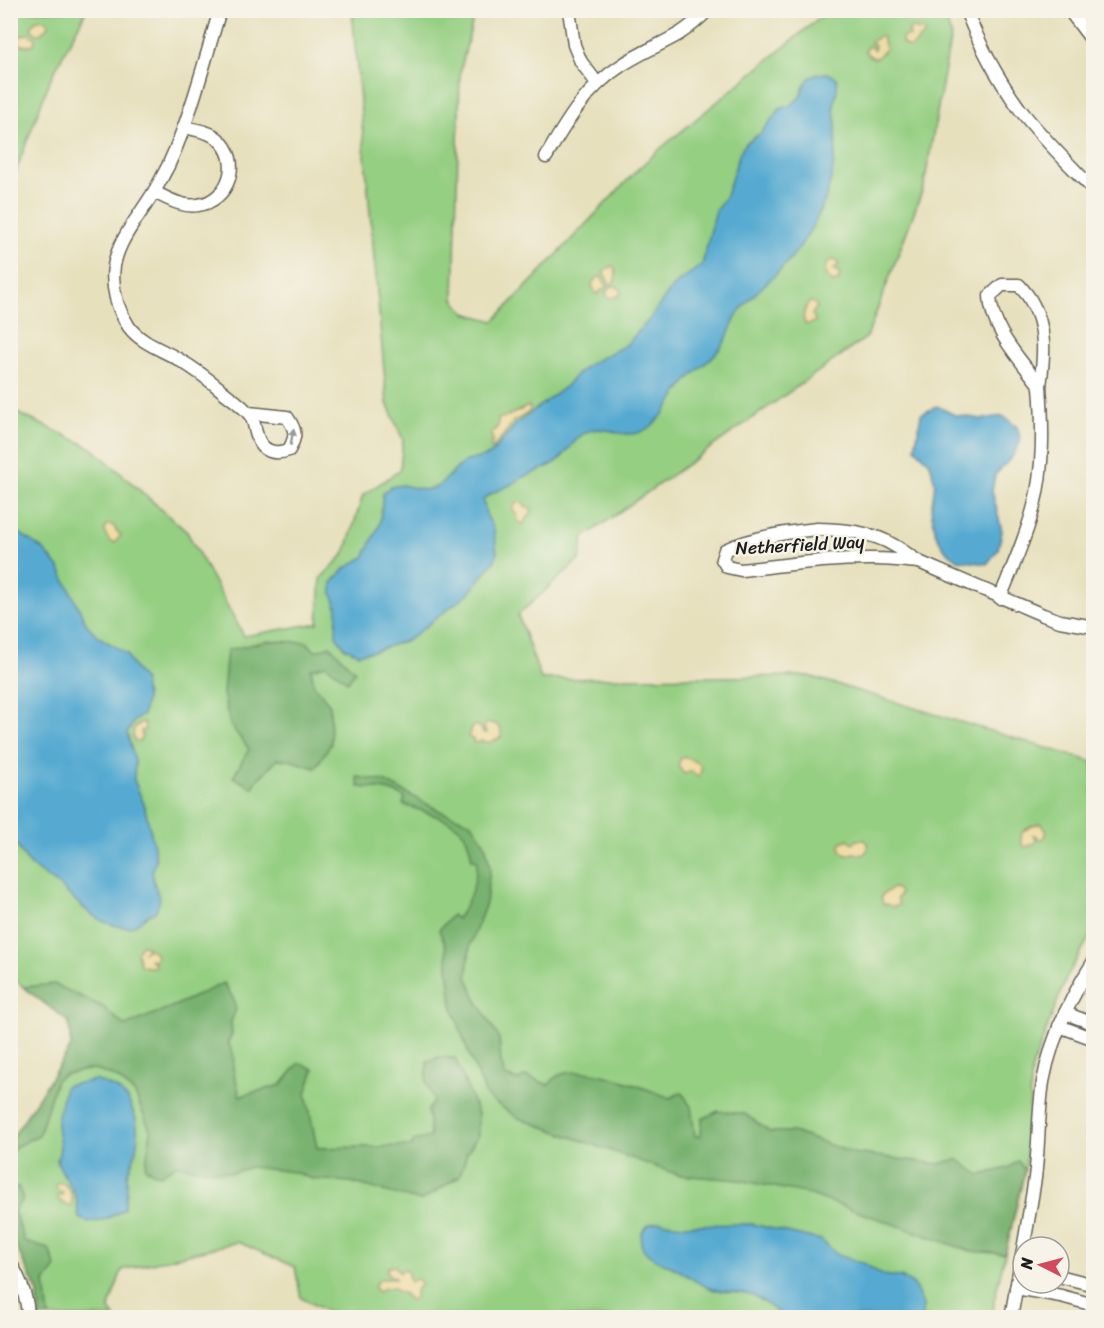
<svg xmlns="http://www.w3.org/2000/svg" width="1104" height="1328" viewBox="0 0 1104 1328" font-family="Sriracha,sans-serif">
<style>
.green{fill:#95cf82;stroke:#58764f;stroke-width:1.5}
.forest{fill:#78b270;stroke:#4a6746;stroke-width:1.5}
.sand{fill:#eeda9e;stroke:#857b5d;stroke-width:1.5}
.water{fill:#57aad2;stroke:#3a6377;stroke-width:1.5}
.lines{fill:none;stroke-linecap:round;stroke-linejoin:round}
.minor-casing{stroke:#636154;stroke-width:15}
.minor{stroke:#fff;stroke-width:12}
.oneway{fill:#999}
.labels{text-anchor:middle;stroke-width:5;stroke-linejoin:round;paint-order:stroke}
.street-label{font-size:18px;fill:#1c1c1c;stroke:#f7f3e8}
</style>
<rect width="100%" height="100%" fill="#f7f3e8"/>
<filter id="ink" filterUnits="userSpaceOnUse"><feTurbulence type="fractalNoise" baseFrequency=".0167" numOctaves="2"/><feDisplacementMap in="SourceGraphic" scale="12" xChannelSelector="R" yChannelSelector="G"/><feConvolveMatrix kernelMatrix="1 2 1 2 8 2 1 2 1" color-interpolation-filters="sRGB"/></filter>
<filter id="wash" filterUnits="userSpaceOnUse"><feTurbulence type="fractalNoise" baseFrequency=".008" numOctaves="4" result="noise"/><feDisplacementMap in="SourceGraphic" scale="24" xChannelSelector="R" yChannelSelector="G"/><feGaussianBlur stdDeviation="1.35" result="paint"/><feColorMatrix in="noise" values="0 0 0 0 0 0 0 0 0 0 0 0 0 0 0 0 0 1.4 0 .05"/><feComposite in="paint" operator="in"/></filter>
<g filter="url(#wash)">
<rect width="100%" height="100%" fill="#e7e0bd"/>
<g class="green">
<path d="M10 11H86L50 80 11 184Z"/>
<path d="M352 11H475L460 73 454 299 465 313 494 321 639 168 661 148 828 11H942L951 34 924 186 867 337 583 538 580 559 518 615 541 679 809 676 1093 762V931L1067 976 1032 1068 1025 1170 994 1301 993 1317H338L301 1298 295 1267 238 1242 122 1270 109 1307 115 1317H39L38 1293 16 1246 11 1237V1140L71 1047 69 1022 11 977V410L92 448 187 532 244 636 318 623 321 578 345 553 363 495 400 470 403 440 387 403Z"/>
</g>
<g class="forest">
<path d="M267 641 307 642 315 651 330 646 355 671 348 682 326 665 311 669 314 685 330 705 331 744 315 768 289 760 277 759C270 770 257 776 253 788L233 777 249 749 230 725 223 693 227 650Z"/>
<path d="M357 777 384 781 440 811 472 823 485 844 490 868 486 903 470 945 467 976 476 999 499 1038 501 1062 505 1076 518 1080 526 1076 549 1085C552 1081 555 1077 559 1075 589 1064 641 1087 670 1098L682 1092 691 1107 695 1136H701L702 1119 718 1111 745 1114 770 1132H793L853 1153 939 1164 957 1159 980 1175 1008 1168 1018 1161 1025 1170 1005 1254 970 1251 805 1193 738 1180 679 1175 518 1118 487 1097 468 1052 452 1005 446 947 439 930 452 915 457 919C471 899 476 884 477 860L472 859C470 849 468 837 460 829 446 817 420 811 403 804L405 798C391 788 375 789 359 787Z"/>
<path d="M224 983 233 998 236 1009 231 1022 232 1034 228 1042 234 1056 233 1069 240 1096 281 1085 299 1063 314 1069 306 1093 317 1148 412 1146 413 1141 430 1137 428 1110 434 1100 426 1082 427 1061 440 1057 455 1058 478 1114V1135L467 1153 460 1176 421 1201 350 1182 312 1179 294 1172 250 1167 232 1173 176 1165 160 1175 145 1168 151 1132 135 1094 117 1078 94 1069 65 1074 56 1080 39 1135 15 1147 11 1155V1140L71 1047 69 1022 23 987 54 984 103 1007 125 1026 176 1005Z"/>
<path d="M18 1186 23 1199 14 1211 25 1242 49 1249 56 1267 45 1282 49 1317H39L38 1293 16 1246 11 1237V1190Z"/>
</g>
<g class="sand">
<path d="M42 19 48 22 49 26 40 34H37L31 29 35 21Z"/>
<path d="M912 28 919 31 923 30 925 32C924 36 923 37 919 38 918 42 913 47 909 48L902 43V39L907 35 910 37 909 30Z"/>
<path d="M29 34 35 38C36 47 26 47 19 44V38L22 35Z"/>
<path d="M880 36 883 37V42L886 48 877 58C871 58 868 56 865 51L867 47 869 46 874 50 875 46 871 42Z"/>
<path d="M834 260 837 261 838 264 837 267 834 269 840 274 838 281 833 282 826 276 825 267 829 261Z"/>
<path d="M612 266 615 268 616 275 614 283 610 284 603 272Z"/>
<path d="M599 277 602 278 607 286 597 294 595 293C592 283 589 284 599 277Z"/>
<path d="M613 286H616L620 289 621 293 617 297 608 298 606 292 610 287Z"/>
<path d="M812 302 815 304 817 307 812 314 815 320V322L809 324H805C801 316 805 310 808 303Z"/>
<path d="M529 406 530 408 529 412 515 421H513L512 424 492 449 490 447 493 440 491 434 498 426V419C509 416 519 411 529 406Z"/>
<path d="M518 502H522L525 505V507L531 509 532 512 530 515 523 524C517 522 517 519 517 514L513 511V507Z"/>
<path d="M109 524 114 526 116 531 121 535 115 543C108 542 103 533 106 526Z"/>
<path d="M142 722H144L145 730 141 731 142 736 140 741 135 742 133 737 134 728Z"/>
<path d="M488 723C498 723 502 727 501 737 493 742 489 743 481 741L477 743 473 742V739L470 738 468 736 473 726 477 725 480 728 483 733H487L484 729 485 725Z"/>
<path d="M685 757C692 762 707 761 699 776L695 775 692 771 684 774 678 766 681 758Z"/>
<path d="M1041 823 1047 832 1044 837 1041 839H1039L1036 835H1033L1036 838 1035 843 1026 847 1023 846 1021 840 1022 832 1030 827Z"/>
<path d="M848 839 853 844 857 840H865L868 844 867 851 862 855 854 853C846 858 841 854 840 845L841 842Z"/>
<path d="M893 888 897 889 899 891 900 894 897 898 899 905 892 907 889 905 883 904 881 897 883 894Z"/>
<path d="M141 945 147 946V948L144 951 151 949 157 955 155 960 149 959 155 963V966C149 969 145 966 140 965L137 952Z"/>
<path d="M61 1182C68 1186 75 1197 71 1205 66 1206 60 1202 58 1198L59 1195H62L63 1193C60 1190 54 1191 57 1184Z"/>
<path d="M395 1266 400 1273 402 1270 405 1269 407 1271 410 1282 416 1279 419 1280 421 1284 415 1291V1298L411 1300 408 1299 405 1294 398 1292 394 1288H384L379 1292 375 1289V1284L381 1279H396L395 1277 388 1275 387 1270 388 1267Z"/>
</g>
<g class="water">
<path d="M827 73 837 78C839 91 834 97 834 109 834 114 836 118 836 123 837 156 831 191 816 220 807 237 795 255 782 268 768 283 752 294 740 311 733 320 730 333 724 343 714 359 698 368 686 382 671 399 664 422 641 432 622 439 609 426 592 430 576 433 568 455 555 463 544 469 533 473 522 478 517 481 512 485 506 487 498 491 489 493 483 500L486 514 494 529 497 553 494 562 478 582 469 593 408 640 374 651 358 654 345 648 336 636 337 607 332 594V583L343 570 364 557 380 524 383 493 390 487 402 485 426 490 438 486 464 462 490 455 517 423 566 386 578 373 591 363 626 345 649 320 668 293 679 281 702 265 716 210 726 196 740 152 746 143 760 134 780 109 791 105 800 97 804 86 809 78 818 74Z"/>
<path d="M937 406 955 415 981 419 1003 416 1017 427 1021 441 1012 457 995 475 992 491 1002 531 998 550 987 564 958 560 946 551 936 535 931 509 935 484 930 463 915 448 921 414Z"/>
<path d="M11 529 21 534 44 550 60 569 87 625 99 637 127 654 130 662 144 681 146 700 143 715 134 721 127 733 135 761 134 780 144 804 154 846 156 860 152 871 154 883 160 900 156 911C152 913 148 915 144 918 139 922 136 926 129 927 101 928 82 907 63 889 53 880 40 874 30 864 20 854 14 841 10 828Z"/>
<path d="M95 1080 116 1088 128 1099 136 1119 138 1137 135 1155 127 1175V1192L124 1209C110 1218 94 1227 79 1218 77 1211 78 1204 76 1197 71 1184 61 1174 57 1160 64 1142 56 1136 57 1121 59 1109 63 1097 65 1086Z"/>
<path d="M660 1222 683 1225 752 1224 821 1240 838 1255 865 1264 882 1275 901 1277 914 1285 923 1305 922 1317H783C775 1310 763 1300 753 1296 740 1291 725 1293 712 1289 700 1285 691 1278 680 1271 666 1262 634 1257 642 1233 646 1224 652 1223 660 1222Z"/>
</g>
</g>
<g filter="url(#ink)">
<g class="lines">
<defs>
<g id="minor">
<path d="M220 10C204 63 191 116 168 166 162 177 157 188 150 198 137 219 118 241 114 266 111 287 117 309 129 327 141 343 161 349 178 359 195 369 211 381 226 394 234 400 244 407 250 415 255 422 254 428 257 436 262 452 275 455 289 450 297 435 296 430 287 417L249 413"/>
<path d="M569 10 574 45 581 62 597 83"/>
<path d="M966 10C979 44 998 79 1019 108 1041 137 1068 163 1094 190"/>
<path d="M1069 10 1094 43"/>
<path d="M546 157C566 122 586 88 622 65 640 53 660 45 679 34 690 27 699 19 708 10"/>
<path d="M154 192C167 198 183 208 198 205 229 201 243 160 218 139 209 131 195 130 184 127"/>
<path d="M1002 285H1019C1023 290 1028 295 1031 301 1047 327 1044 357 1040 386 1021 360 991 330 990 296Z"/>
<path d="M817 529C843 530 872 531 895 546 904 551 911 557 919 562 905 561 891 559 877 559 832 558 786 565 741 570L727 567 722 559 725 550C753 537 786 532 817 529Z"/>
<path d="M919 562 1043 615 1060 621 1094 627"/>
<path d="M1000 598C1012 568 1026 538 1034 506 1044 467 1043 426 1040 386"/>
<path d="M1065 1013 1094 1024"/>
<path d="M1059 1026 1094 1039"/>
<path d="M10 1262C20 1279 28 1297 28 1318"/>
<path d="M1059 1276 1094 1285"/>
<path d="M1016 1288 1061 1296 1094 1305"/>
<path d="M1011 1318C1019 1271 1028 1224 1035 1178 1039 1146 1038 1114 1043 1082 1051 1039 1070 998 1094 961"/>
</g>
</defs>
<use href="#minor" class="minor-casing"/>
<use href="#minor" class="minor"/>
</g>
<defs><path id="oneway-solid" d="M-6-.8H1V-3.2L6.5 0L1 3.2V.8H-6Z" transform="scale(1.5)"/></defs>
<use class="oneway" href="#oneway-solid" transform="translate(292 437) rotate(-80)"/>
</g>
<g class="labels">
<g class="street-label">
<text transform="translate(800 545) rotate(-3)" y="6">Netherfield Way</text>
</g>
</g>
<rect width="1104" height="1328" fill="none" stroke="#f7f3e8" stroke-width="36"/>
<g transform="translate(1041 1265) rotate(276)"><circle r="28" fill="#f7f3e8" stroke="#9f9d96" stroke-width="1.5"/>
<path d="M0-4.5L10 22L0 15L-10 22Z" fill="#d1495b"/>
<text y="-9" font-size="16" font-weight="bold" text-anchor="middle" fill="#1c1c1c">N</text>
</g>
</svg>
